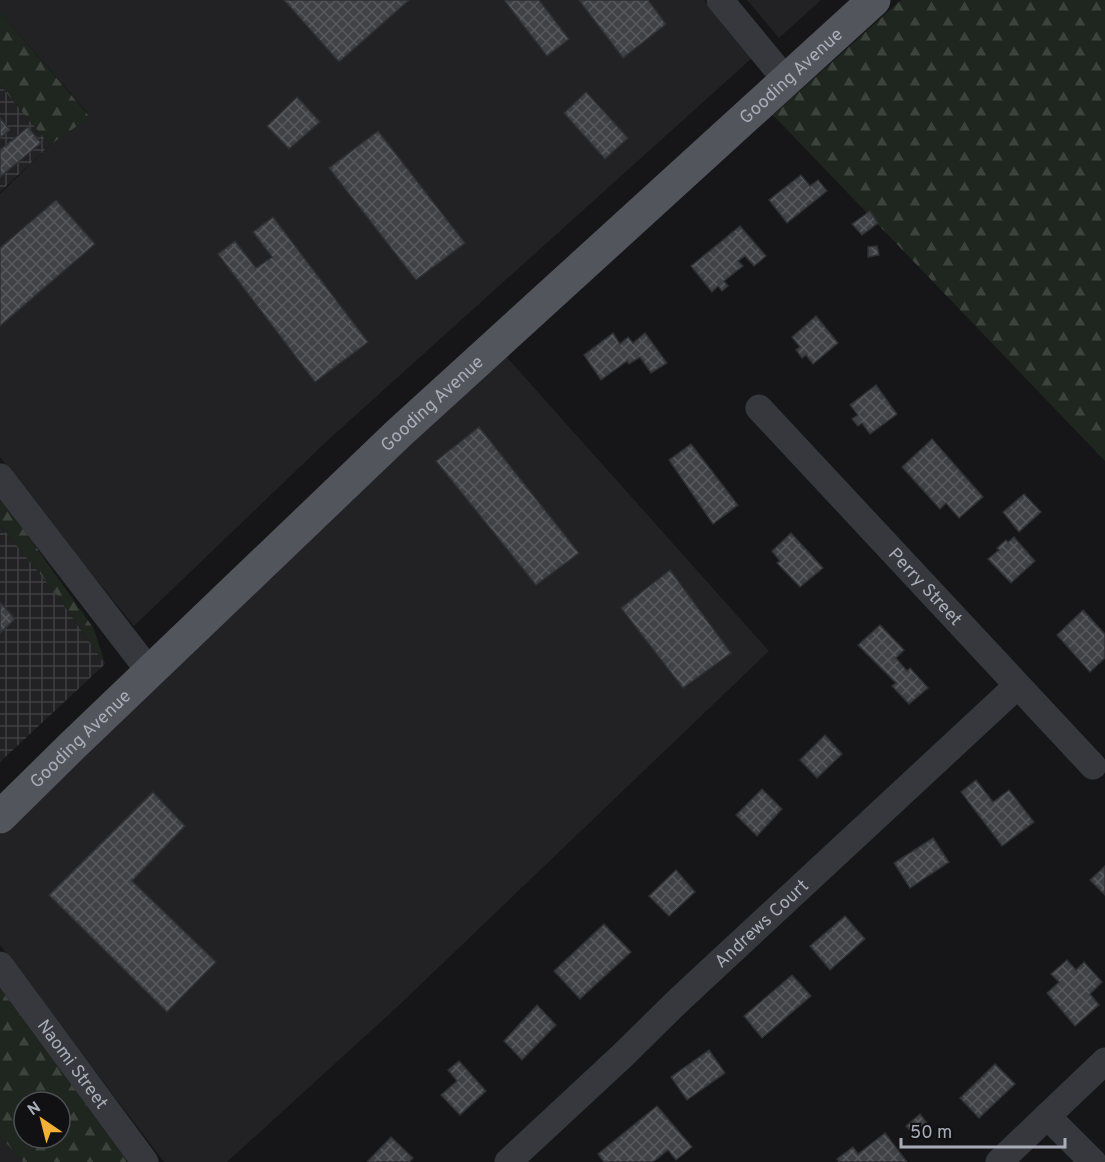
<svg xmlns="http://www.w3.org/2000/svg" width="1105" height="1162" viewBox="0 0 1105 1162" font-family="Overpass,sans-serif">
<style>
.built{fill:#222225}
.industrial{fill:url(#industrial-grid)}
.forest{fill:url(#forest-firs);fill-rule:evenodd}
.building{fill:url(#building-cross-hatch);stroke:#303034;stroke-width:1.5}
.lines{fill:none;stroke-linecap:round;stroke-linejoin:round}
.minor{stroke:#37383d;stroke-width:27}
.major{stroke:#53555c;stroke-width:33}
.labels{text-anchor:middle;stroke-width:4.5;stroke-linejoin:round;paint-order:stroke}
.street-label{font-size:18px;fill:#a8adb8;stroke:#111113}
</style>
<defs>
<pattern id="industrial-grid" width="8" height="8" patternUnits="userSpaceOnUse" patternTransform="scale(1.5)"><rect width="8" height="8" fill="#222225"/><path d="M0 4h8M4 0v8" fill="none" stroke="#3f3f43"/></pattern>
<pattern id="forest-firs" width="22" height="20" patternUnits="userSpaceOnUse" patternTransform="scale(1.5)"><rect width="22" height="20" fill="#1e261f"/><path d="M5 1l3.5 6h-7zM16 11l3.5 6h-7z" fill="#3c433d"/></pattern>
<pattern id="building-cross-hatch" width="8" height="8" patternUnits="userSpaceOnUse" patternTransform="scale(1.5)"><rect width="8" height="8" fill="#404145"/><path d="M0 0l8 8M0 8l8-8" fill="none" stroke="#595a5e"/></pattern>
</defs>
<rect width="100%" height="100%" fill="#161618"/>
<g class="built">
<path d="M0 0H704L752 58 327 441 134 626 43 514 0 457V194L50 145 90 116 0 12Z"/>
<path d="M747 0H821L779 38Z"/>
<path d="M503 353 769 651 396 1008 227 1162H164L0 945V835Z"/>
<path d="M0 1136 23 1162H0Z"/>
</g>
<g class="industrial">
<path d="M0 85 50 145 0 192Z"/>
<path d="M0 525 54 591 105 664 0 762Z"/>
</g>
<g class="forest">
<path d="M901 0H1105V461L773 115Z"/>
<path d="M0 12 90 117 50 145 0 85Z"/>
<path d="M0 496 94 629 105 664 54 591 0 525Z"/>
<path d="M0 988 129 1162H23L0 1136ZM24 1102H60V1138H24Z"/>
</g>
<g class="building">
<path d="M284 0H409L339 62Z"/>
<path d="M504 0H539L569 39 547 56Z"/>
<path d="M579 0H648L666 24 623 58Z"/>
<path d="M586 92 628 138 605 159 564 113Z"/>
<path d="M297 97 320 122 289 149 267 126Z"/>
<path d="M0 118 10 130 0 138Z"/>
<path d="M28 127 41 143 0 177V150Z"/>
<path d="M378 131 465 243 416 280 329 168Z"/>
<path d="M801 175 810 186 818 180 827 191 787 223 769 200Z"/>
<path d="M56 200 95 244 0 326V248Z"/>
<path d="M870 211 878 223 862 235 852 224Z"/>
<path d="M273 217 368 342 315 382 218 254 235 241 256 268 272 257 253 232Z"/>
<path d="M740 226 766 256 754 266 745 256 738 261 743 266 724 281 728 286 722 291 718 286 712 292 691 266Z"/>
<path d="M877 246 879 255 868 257V247Z"/>
<path d="M816 316 838 343 813 364 806 355 802 358 796 350 800 347 792 337Z"/>
<path d="M613 333 620 344 628 337 633 343 645 333 667 363 651 373 640 357 629 364 627 361 601 380 584 355Z"/>
<path d="M876 385 897 414 870 434 862 423 858 426 852 419 858 415 850 405Z"/>
<path d="M479 427 579 553 536 585 436 461Z"/>
<path d="M932 439 983 497 959 518 946 503 940 509 902 467Z"/>
<path d="M691 444 738 505 713 524 669 460Z"/>
<path d="M1024 494 1041 512 1019 532 1003 512Z"/>
<path d="M791 533 823 568 800 587 777 563 780 561 772 551Z"/>
<path d="M1014 537 1035 561 1011 583 988 559 999 550 997 548 1006 540 1008 542Z"/>
<path d="M670 570 731 653 683 688 621 608Z"/>
<path d="M0 602 15 619 0 633Z"/>
<path d="M1083 610 1105 634V658L1090 672 1057 635Z"/>
<path d="M880 625 904 650 896 658 907 671 910 668 928 688 909 704 892 686 896 683 858 645Z"/>
<path d="M825 735 842 754 817 778 800 760Z"/>
<path d="M976 780 993 802 1009 790 1034 822 1002 846 961 792Z"/>
<path d="M762 789 782 809 757 836 736 815Z"/>
<path d="M153 792 185 826 132 881 216 962 167 1012 49 895Z"/>
<path d="M933 838 949 862 910 888 894 863Z"/>
<path d="M1105 866V895L1090 880Z"/>
<path d="M676 870 695 892 669 916 649 896Z"/>
<path d="M845 916 865 939 830 970 810 946Z"/>
<path d="M604 924 631 952 580 999 554 971Z"/>
<path d="M1067 960 1076 970 1084 962 1102 982 1090 994 1099 1005 1075 1026 1047 993 1059 982 1051 974Z"/>
<path d="M792 975 811 996 762 1038 744 1016Z"/>
<path d="M537 1005 556 1025 522 1060 504 1041Z"/>
<path d="M709 1050 725 1073 687 1100 671 1077Z"/>
<path d="M459 1061 486 1091 460 1115 441 1095 457 1081 448 1070Z"/>
<path d="M995 1064 1015 1084 979 1118 960 1098Z"/>
<path d="M657 1106 692 1147 676 1160 668 1150 653 1162H604L598 1154Z"/>
<path d="M920 1114 930 1127 917 1138 906 1126Z"/>
<path d="M885 1133 907 1162H839L837 1159 853 1147 858 1154Z"/>
<path d="M391 1137 413 1158 409 1162H367Z"/>
</g>
<g class="lines">
<g class="minor">
<path d="M720 0 786 80"/>
<path id="s1" d="M759 408 1093 766"/>
<path d="M0 477 150 672"/>
<path id="s2" d="M0 965 145 1162"/>
<path d="M1047 1116 1093 1162"/>
<path id="s3" d="M508 1162 622 1056 679 1000 1017 686"/>
<path d="M999 1162 1105 1061"/>
</g>
<path class="major" id="s4" d="M0 817 71 747 399 433 874 0"/>
</g>
<g class="labels">
<g class="street-label">
<text dy="6" stroke="none"><textPath href="#s4" startOffset="1084">Gooding Avenue</textPath></text>
<text dy="6" stroke="none"><textPath href="#s4" startOffset="598">Gooding Avenue</textPath></text>
<text dy="6" stroke="none"><textPath href="#s1" startOffset="244">Perry Street</textPath></text>
<text dy="6" stroke="none"><textPath href="#s4" startOffset="112">Gooding Avenue</textPath></text>
<text dy="6" stroke="none"><textPath href="#s3" startOffset="348">Andrews Court</textPath></text>
<text dy="6" stroke="none"><textPath href="#s2" startOffset="123">Naomi Street</textPath></text>
</g>
</g>
<g transform="translate(42 1120) rotate(325)"><circle r="28" fill="#111113" stroke="#4d4f55" stroke-width="1.5"/>
<path d="M0-4.5L10 22L0 15L-10 22Z" fill="#f2b134"/>
<text y="-9" font-size="16" font-weight="bold" text-anchor="middle" fill="#a8adb8">N</text>
</g>
<path d="M901 1138v9h164v-9" fill="none" stroke="#a8adb8" stroke-width="3"/>
<text x="910" y="1138" font-size="18" fill="#a8adb8" stroke="#111113" stroke-width="4.5" paint-order="stroke">50 m</text>
</svg>
